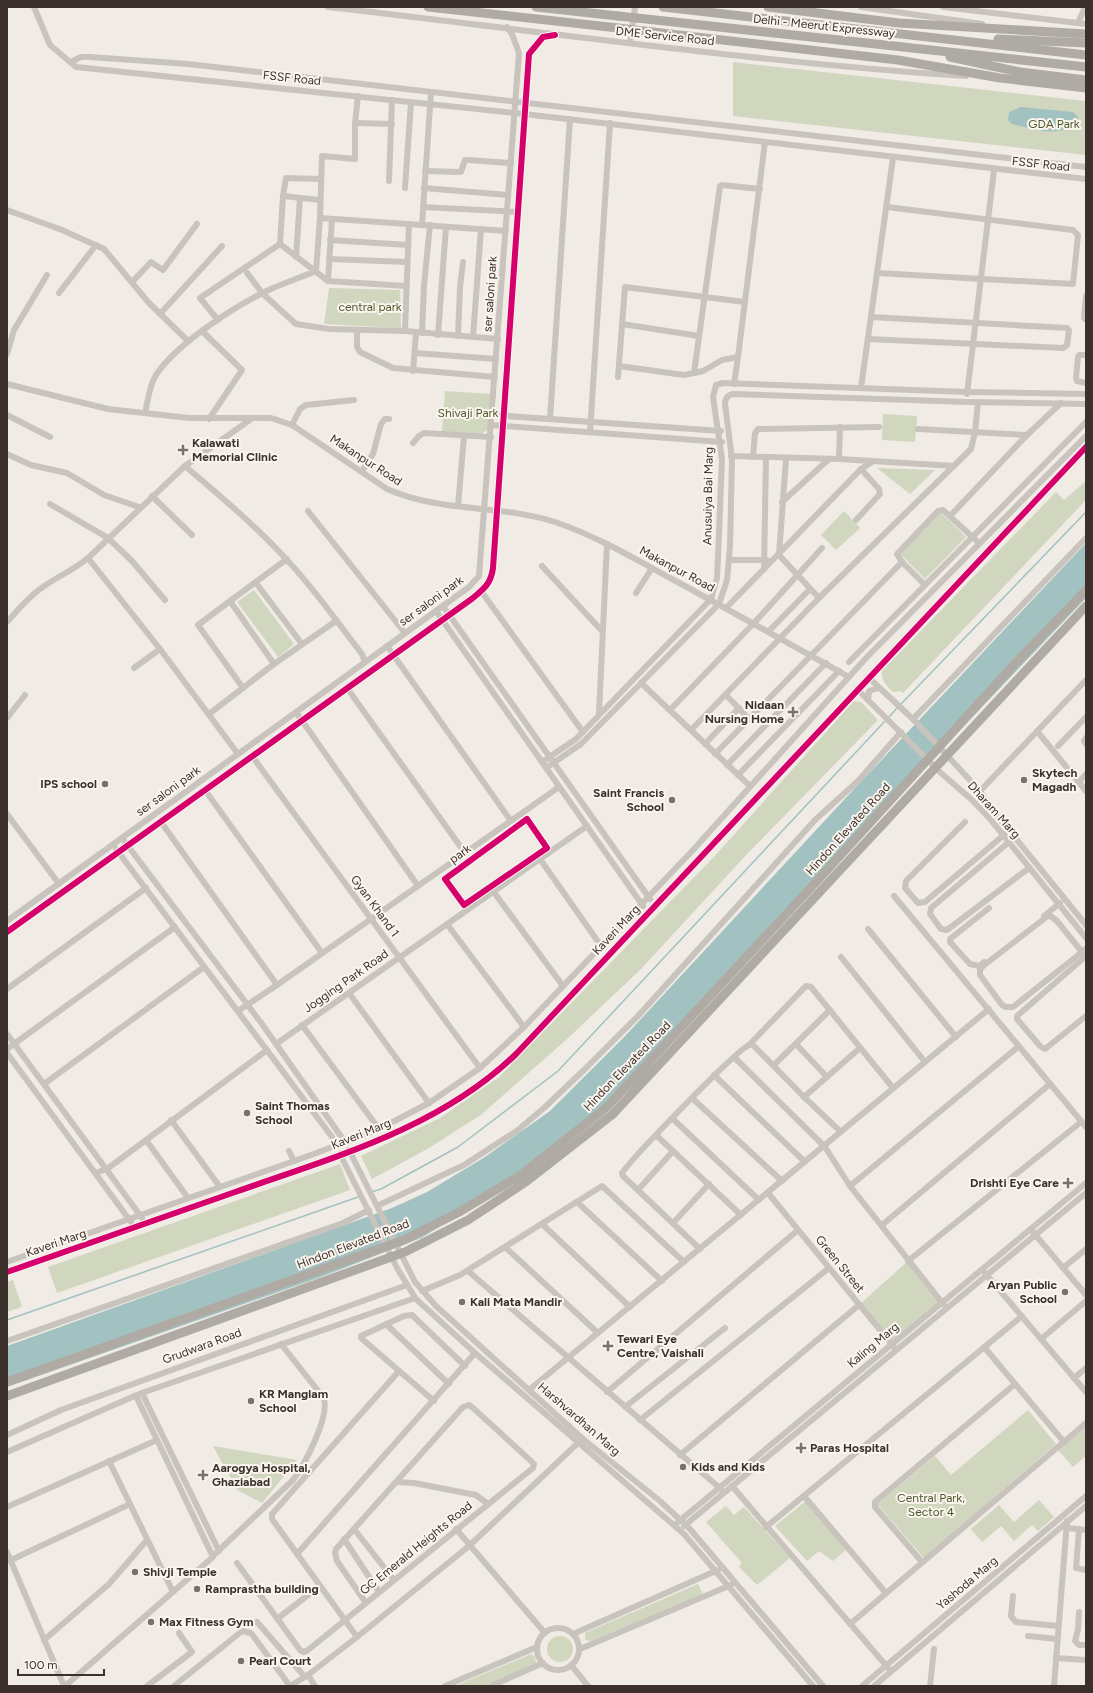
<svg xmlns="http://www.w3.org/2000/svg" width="1093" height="1693" viewBox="0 0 1093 1693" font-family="Figtree,sans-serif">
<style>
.green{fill:#d1d6bf}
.water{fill:#a1c2c1}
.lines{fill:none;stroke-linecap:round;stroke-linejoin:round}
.stream{stroke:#a1c2c1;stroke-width:1.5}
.minor{stroke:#c9c3be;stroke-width:6}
.highway{stroke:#afaaa4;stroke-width:9}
.highway-bridge{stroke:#afaaa4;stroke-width:9}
.cycleway-casing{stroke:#fbf5ee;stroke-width:8}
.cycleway{stroke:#d6006c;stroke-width:6}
.poi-dot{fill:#7a716c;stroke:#fbf5ee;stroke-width:1.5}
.labels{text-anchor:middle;stroke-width:4;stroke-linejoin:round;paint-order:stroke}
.street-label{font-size:12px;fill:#3b302b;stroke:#fbf5ee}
.park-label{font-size:12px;fill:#4a5a2e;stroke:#fbf5ee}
.poi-label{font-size:12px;font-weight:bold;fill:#3b302b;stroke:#fbf5ee;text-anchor:start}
</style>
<rect width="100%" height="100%" fill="#f0ebe5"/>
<g class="green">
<path d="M733 62 1086 101V155L733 116Z"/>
<path d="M329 288 400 290 401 328 324 324Z"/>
<path d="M445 391 490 394 488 430 480 434 442 432Z"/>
<path d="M883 414 917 416 915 442 882 440Z"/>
<path d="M877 468 935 470 910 494Z"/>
<path d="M1086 481V500L903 693 900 691 893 692C886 685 881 681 882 671L1056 492 1064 500Z"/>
<path d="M844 511 860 528 836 550 821 535Z"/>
<path d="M939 511 966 537 925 579 899 553Z"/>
<path d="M254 590 294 644 278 657 237 602Z"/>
<path d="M854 701 861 702 878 720 748 853 641 969 566 1040 482 1114 429 1148 372 1179 361 1156 440 1118 499 1077 712 859Z"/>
<path d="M340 1164 350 1190 57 1293 48 1267Z"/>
<path d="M908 1261 942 1303 891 1344 859 1305Z"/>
<path d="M13 1280 22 1307 7 1312V1282Z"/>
<path d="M1028 1410 1056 1444 924 1558 877 1504 935 1456 951 1475Z"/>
<path d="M1086 1426V1456L1073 1467 1058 1450Z"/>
<path d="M213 1446 297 1460 262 1503 237 1490Z"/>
<path d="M807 1500 848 1548 833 1561 819 1551 807 1561 775 1526Z"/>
<path d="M1039 1500 1054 1517 1038 1531 1032 1525 1014 1541 1001 1526 982 1542 971 1529 999 1505 1014 1522Z"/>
<path d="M726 1506 734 1515 744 1507 790 1558 757 1585 739 1567 742 1563 706 1522Z"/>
<path d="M698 1584 703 1594 591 1641 585 1640V1633L587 1632Z"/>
<circle cx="560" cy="1649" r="13"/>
<path d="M531 1654 535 1657 536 1664 484 1686H455Z"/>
</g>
<g class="water">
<path d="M1021 107 1073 112 1078 117V122C1061 139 1031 128 1012 124L1008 120 1009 112Z"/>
<path d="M1086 543V598L897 796 707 1003 634 1086 528 1172 421 1238 321 1277 7 1387V1346L392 1208 427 1192 485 1157 550 1111 627 1034 855 788Z"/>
</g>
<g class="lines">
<g class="stream">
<path d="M900 705 1086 512"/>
<path d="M889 717 897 708"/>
<path d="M371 1192 381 1189 458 1147 558 1071 886 720"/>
<path d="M7 1320 358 1197"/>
</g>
<g class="minor">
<path d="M34 7 50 45 76 67 524 114 1086 179"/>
<path d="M328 7C540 31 753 62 966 76"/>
<path d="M861 7 982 24"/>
<path d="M943 7 1086 24"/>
<path d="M1078 23 1085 7"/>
<path d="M630 43 635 7"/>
<path d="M71 62 81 57H90L188 64 1086 167"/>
<path d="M431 92 422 225 506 231"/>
<path d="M355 123 392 124"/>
<path d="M425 171 461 172 465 160H468L511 163"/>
<path d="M389 181 392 100"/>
<path d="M405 188 411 102"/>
<path d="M424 188 508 195"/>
<path d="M283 196 320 200"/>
<path d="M423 207 518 212"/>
<path d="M7 210 62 230 104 249 149 303 188 341"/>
<path d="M320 218 422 225"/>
<path d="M330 240 408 245"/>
<path d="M280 244 328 281 406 286"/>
<path d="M296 257 300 198"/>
<path d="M329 259 407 262"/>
<path d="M247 273 263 294 296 324 329 329 405 331 498 339"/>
<path d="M877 273 1073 284 1078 235 1073 230 887 207"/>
<path d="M328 281 332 219"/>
<path d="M132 282 151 262 163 270 197 224"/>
<path d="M59 293 96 245"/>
<path d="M1086 296 1084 318 1086 320"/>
<path d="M160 314 222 246"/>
<path d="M218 320 200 298 280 244 283 196 286 178 321 179"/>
<path d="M622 324 699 336"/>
<path d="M202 331 242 370 209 419"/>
<path d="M357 331V347L360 352 393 368 495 377"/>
<path d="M405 331 409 224"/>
<path d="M422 333 424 286 430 225"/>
<path d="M438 335 446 227"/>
<path d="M458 336 460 287 463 262"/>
<path d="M473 337 481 229"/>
<path d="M868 339 1063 348 1067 345 1069 330 1067 328 871 317"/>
<path d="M415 353 496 359"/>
<path d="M7 354 14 330 47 275"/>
<path d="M1086 355H1079L1078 357 1076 378 1077 381 1086 383"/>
<path d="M619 366 684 375 703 371 722 360 738 357 765 142"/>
<path d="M413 371 416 333"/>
<path d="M694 373 720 186 722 185 760 189"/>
<path d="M618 377 625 287 745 302"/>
<path d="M7 384 108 409 189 418H271L292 425 387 489C441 513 502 504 558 523 598 537 635 559 672 579 731 611 790 644 849 677"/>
<path d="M734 384 738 357"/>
<path d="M861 388 893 158"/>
<path d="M967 394 994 170"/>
<path d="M145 413C148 401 149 386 156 375 177 343 238 304 273 288 287 282 302 277 316 271L320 218 322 156 355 159V123L358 96"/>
<path d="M7 415 50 437"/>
<path d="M492 415 721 431"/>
<path d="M550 419 570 119"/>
<path d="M292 425 300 409 306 405 354 400"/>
<path d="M491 425 722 442"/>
<path d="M918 429 1027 435"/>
<path d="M590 432 610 123"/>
<path d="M413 443 419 436 424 433 491 437"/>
<path d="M7 454 31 465 67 473 104 495 139 507"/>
<path d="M731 456 839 459 954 466"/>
<path d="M753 457 755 433 758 429 879 427"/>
<path d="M786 459 779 555 819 598"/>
<path d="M839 459 840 427"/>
<path d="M185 466C220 496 255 525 286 559 314 588 337 622 362 654L365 662"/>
<path d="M362 471 373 454 381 424 385 419H389"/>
<path d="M152 496 192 535"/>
<path d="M782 502 829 459"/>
<path d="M50 504 108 538 132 561 165 600"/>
<path d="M458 506 464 436"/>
<path d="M308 511 405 633"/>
<path d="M950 516 1027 435 1061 403"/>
<path d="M856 520 880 494 879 489 861 469"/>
<path d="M88 558 160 649 238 754"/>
<path d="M729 560H767"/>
<path d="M542 566 602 631"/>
<path d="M764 569 766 457"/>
<path d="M256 583 302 644"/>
<path d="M925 585 1086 422"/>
<path d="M481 591 583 732"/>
<path d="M636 593 652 568"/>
<path d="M230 601 198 625 243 688"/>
<path d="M443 606 650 899"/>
<path d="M726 608 861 469 872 462"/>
<path d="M436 611 643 906"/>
<path d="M7 622C18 610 29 596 43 587 58 576 74 570 88 558L185 466 251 419"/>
<path d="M769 631 810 589"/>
<path d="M387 646 511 821"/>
<path d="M849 662 925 585 902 562 897 554 938 511 943 510 979 543"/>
<path d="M274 664 230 601 287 559"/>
<path d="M134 668 160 649"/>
<path d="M868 677 916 722 980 791 995 813 1086 925"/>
<path d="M641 683 750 786"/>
<path d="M347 688 465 853"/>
<path d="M857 689 941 773 972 800 991 820 1086 938"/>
<path d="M726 695 749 719"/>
<path d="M868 700 869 691 879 688"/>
<path d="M670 710 754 623 822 548"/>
<path d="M296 712 418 886"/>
<path d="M599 713 607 544"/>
<path d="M209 714 274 664 336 621"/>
<path d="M7 718 25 695"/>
<path d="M913 719 1086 538"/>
<path d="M691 730 819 598 971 449 975 432 978 402"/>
<path d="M1037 731 1086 791"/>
<path d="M1086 738 1084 741 1086 744"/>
<path d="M705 744 739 708"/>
<path d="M1058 746 1086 717"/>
<path d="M715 754 902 562"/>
<path d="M252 756 480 1068"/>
<path d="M542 762 576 739 711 599 717 578 718 558 722 459 713 397 716 385 723 383 968 392 1086 394"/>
<path d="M727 765 826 663"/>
<path d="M546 768 581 744 719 604 727 580 730 546 732 459 725 404C725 398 728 395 733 394L967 402 1086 404"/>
<path d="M738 775 839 671"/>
<path d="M1079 782 1086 774"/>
<path d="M205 790 322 953"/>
<path d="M980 791 1086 680"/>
<path d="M7 814 59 884"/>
<path d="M161 822 277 985"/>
<path d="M965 822 906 881 905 888 918 903 925 902 1005 834"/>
<path d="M125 842 262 1024 345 1142"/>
<path d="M1009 842 931 908 930 914 941 929 947 930 1029 868"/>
<path d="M116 849 332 1137 336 1146"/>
<path d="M540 859 601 946"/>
<path d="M493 891 563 986"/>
<path d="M894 896 1086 1127"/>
<path d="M1044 916 1060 903"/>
<path d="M7 921 469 587 479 576 519 53 512 34 507 27"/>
<path d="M447 924 524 1027"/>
<path d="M868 929 956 1037"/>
<path d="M7 932 473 598C485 588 491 583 493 568L529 54 543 37 555 35"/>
<path d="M1082 952 1057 921 1049 915 983 966 980 970V975L1002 1005 1006 1007H1013L1082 952 1086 949"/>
<path d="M1086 956 1017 1016V1019L1040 1046 1045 1049 1086 1016"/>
<path d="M841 957 925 1062"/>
<path d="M984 962 979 966 970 964 950 942V939L989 908"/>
<path d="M7 989 146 888"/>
<path d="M349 993 429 1103"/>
<path d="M238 1011 277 985 559 787"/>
<path d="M302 1025 379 1129"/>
<path d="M7 1034 142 1218"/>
<path d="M276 1044 587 826"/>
<path d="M796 1044 827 1077"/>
<path d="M749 1045 806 986 811 987 893 1088"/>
<path d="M7 1049 175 927"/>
<path d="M7 1053 131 1222"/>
<path d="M735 1058 825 1147 850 1186 944 1305"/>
<path d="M774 1065 830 1010"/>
<path d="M714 1075 805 1162"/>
<path d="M44 1084 204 967"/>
<path d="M804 1097 860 1048"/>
<path d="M692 1098 782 1181"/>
<path d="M673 1119 759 1200"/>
<path d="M171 1120 220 1187"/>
<path d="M657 1136 741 1215"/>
<path d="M146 1140 188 1198"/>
<path d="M349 1150 415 1282 436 1306 583 1439 660 1501 690 1529 823 1686"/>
<path d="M289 1151 294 1161"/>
<path d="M340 1154 397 1268 416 1299 475 1353 684 1534 813 1686"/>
<path d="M95 1173 107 1169 267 1050"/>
<path d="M850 1186 1019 1046"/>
<path d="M638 1190 673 1151"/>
<path d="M768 1193 894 1347"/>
<path d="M577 1202 662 1281"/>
<path d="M377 1206 464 1165 518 1130 545 1107 586 1068 638 1016 815 820 858 781 901 732"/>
<path d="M673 1223 709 1184"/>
<path d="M542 1224 630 1307"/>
<path d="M882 1225 1050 1084"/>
<path d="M1033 1232 1086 1295"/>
<path d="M505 1247 598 1333"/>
<path d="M700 1249 623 1176 622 1173C633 1157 740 1046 751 1044L754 1046 804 1097 841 1132"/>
<path d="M908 1261 1081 1122"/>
<path d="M7 1262 311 1155 379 1129 429 1103 480 1068 524 1027 694 849 866 658 1086 436"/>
<path d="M1063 1268 1086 1249"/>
<path d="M468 1271 721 1489"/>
<path d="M7 1272C84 1245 161 1218 238 1191 335 1157 442 1127 517 1053L1086 447"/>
<path d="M985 1273 1086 1392"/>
<path d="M422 1291 460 1275 602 1186 684 1262"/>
<path d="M386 1324 449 1384"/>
<path d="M1041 1339 1086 1301"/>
<path d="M7 1341 343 1223 369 1210"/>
<path d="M984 1347 1064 1442"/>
<path d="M1074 1378 1086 1368"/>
<path d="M529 1390 989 1009"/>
<path d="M607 1392 798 1230"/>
<path d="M142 1393 219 1551"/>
<path d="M434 1401 361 1338V1336L404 1316 412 1315 465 1366"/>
<path d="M625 1407 725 1328"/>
<path d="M640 1420 829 1268"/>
<path d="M7 1435 61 1410 407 1285"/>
<path d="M7 1452 139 1394 415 1298"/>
<path d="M680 1455 859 1305"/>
<path d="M109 1461 173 1592"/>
<path d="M397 1482 414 1483 476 1495 488 1504"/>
<path d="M732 1486 889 1669"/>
<path d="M804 1496 886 1593"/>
<path d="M7 1507 157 1440"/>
<path d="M678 1522 1086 1183"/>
<path d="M684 1526 1086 1193"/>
<path d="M766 1527 1022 1316"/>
<path d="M1067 1528 1086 1530"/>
<path d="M354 1529 394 1580"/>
<path d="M456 1529 545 1633"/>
<path d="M1079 1529 1076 1568 1086 1570"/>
<path d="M344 1539 379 1592"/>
<path d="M7 1552 64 1686"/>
<path d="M215 1554 293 1480C304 1466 332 1413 323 1397L281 1344"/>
<path d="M297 1554 475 1353"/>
<path d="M11 1560 130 1504"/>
<path d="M922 1562 875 1507V1502L1015 1384"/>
<path d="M237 1563 300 1650 304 1652 308 1650 533 1468 534 1464 531 1461 472 1407 469 1405 463 1407 336 1549 335 1553 337 1561 366 1603"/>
<path d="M1013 1596 1011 1616 1016 1622 1058 1626"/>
<path d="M1079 1612 1078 1630 1075 1641 1079 1645H1086"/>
<path d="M277 1619 320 1586"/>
<path d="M257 1622 305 1677"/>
<path d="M850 1624 1086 1423"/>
<circle cx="558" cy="1649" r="21"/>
<path d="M573 1634 718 1570"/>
<path d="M1028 1636 1057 1639"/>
<path d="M357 1637 272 1519V1514L399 1371"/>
<path d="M44 1640 109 1584 147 1540"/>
<path d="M580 1649 731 1585"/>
<path d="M1056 1658 1086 1660"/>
<path d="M571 1665 588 1686"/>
<path d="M308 1675 315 1686"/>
<path d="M65 1686 213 1557 136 1396"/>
<path d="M147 1686 192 1652 179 1633"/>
<path d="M174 1686 242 1631 251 1633 290 1686"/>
<path d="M290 1686 308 1675 357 1637 469 1546 580 1441"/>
<path d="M445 1686 537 1647"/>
<path d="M491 1686 543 1663"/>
<path d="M862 1686 1086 1496"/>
<path d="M874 1686 1086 1506"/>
<path d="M930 1686 934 1649"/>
<path d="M1054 1686 1067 1521"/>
</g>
<g class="highway">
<path d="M428 7 618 28"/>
<path d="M536 7 618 16"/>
<path d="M663 7 1086 55"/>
<path d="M768 7 899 23 1086 34"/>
<path d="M637 18 1086 67"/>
<path d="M635 30 898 60 1000 78 1086 88"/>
<path d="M998 39 1086 43"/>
<path d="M950 57 1020 72 1086 80"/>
</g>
<g class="highway-bridge">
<path d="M618 16 637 18"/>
<path d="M618 28 635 30"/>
<path d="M7 1382 404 1240 461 1211 521 1175 607 1107 818 880 1010 669 1086 590"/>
<path d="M7 1396 405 1252 468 1220 527 1181 613 1114 1086 606"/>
</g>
<defs>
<g id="cycleway">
<path d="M527 819 547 848 464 905 445 879Z"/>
<path d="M7 932 473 598C485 588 491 583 493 568L529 54 543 37 555 35"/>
<path d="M7 1272C84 1245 161 1218 238 1191 335 1157 442 1127 517 1053L1086 447"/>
</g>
</defs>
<use href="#cycleway" class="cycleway-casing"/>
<use href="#cycleway" class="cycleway"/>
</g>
<g class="poi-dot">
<path d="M181 444h4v4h4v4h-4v4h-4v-4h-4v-4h4z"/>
<path d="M791 706h4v4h4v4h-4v4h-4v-4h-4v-4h4z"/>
<circle cx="1024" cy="780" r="4"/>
<circle cx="105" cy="784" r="4"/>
<circle cx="672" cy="800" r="4"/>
<circle cx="247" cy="1113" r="4"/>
<path d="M1066 1177h4v4h4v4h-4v4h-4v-4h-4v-4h4z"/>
<circle cx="1065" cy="1292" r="4"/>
<circle cx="462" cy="1302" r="4"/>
<path d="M606 1340h4v4h4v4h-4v4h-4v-4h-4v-4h4z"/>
<circle cx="251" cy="1401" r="4"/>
<path d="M799 1442h4v4h4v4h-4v4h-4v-4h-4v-4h4z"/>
<circle cx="683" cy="1467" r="4"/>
<path d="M201 1469h4v4h4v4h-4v4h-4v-4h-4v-4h4z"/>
<circle cx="135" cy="1572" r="4"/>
<circle cx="197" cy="1589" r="4"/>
<circle cx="151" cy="1622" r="4"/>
<circle cx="241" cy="1661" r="4"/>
</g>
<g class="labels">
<g class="street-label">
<text transform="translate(824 26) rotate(6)" y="4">Delhi - Meerut Expressway</text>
<text transform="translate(665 36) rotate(6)" y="4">DME Service Road</text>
<text transform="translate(292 78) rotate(6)" y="4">FSSF Road</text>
<text transform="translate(1041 164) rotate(6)" y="4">FSSF Road</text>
<text transform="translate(490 294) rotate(-86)" y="4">ser saloni park</text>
<text transform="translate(366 460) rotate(33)" y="4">Makanpur Road</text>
<text transform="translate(708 496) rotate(-89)" y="4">Anusuiya Bai Marg</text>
<text transform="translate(677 569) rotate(28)" y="4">Makanpur Road</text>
<text transform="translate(431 601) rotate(-36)" y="4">ser saloni park</text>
<text transform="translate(168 791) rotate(-36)" y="4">ser saloni park</text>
<text transform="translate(994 810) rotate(48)" y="4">Dharam Marg</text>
<text transform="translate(848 829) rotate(-48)" y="4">Hindon Elevated Road</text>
<text transform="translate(460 854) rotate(-36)" y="4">park</text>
<text transform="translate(375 906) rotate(54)" y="4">Gyan Khand 1</text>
<text transform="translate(616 930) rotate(-47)" y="4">Kaveri Marg</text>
<text transform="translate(346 981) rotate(-35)" y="4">Jogging Park Road</text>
<text transform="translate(627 1066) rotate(-46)" y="4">Hindon Elevated Road</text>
<text transform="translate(361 1134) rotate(-22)" y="4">Kaveri Marg</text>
<text transform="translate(56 1243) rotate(-19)" y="4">Kaveri Marg</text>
<text transform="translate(353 1244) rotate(-21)" y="4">Hindon Elevated Road</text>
<text transform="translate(840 1264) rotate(51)" y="4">Green Street</text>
<text transform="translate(873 1345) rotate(-40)" y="4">Kaling Marg</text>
<text transform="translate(202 1346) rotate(-20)" y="4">Grudwara Road</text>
<text transform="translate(579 1419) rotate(41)" y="4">Harshvardhan Marg</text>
<text transform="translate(416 1548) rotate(-39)" y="4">GC Emerald Heights Road</text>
<text transform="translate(967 1583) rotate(-40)" y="4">Yashoda Marg</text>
</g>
<g class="park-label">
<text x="1054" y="128">GDA Park</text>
<text x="370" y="311">central park</text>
<text x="468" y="417">Shivaji Park</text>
<text x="931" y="1502">Central Park,<tspan x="931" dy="14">Sector 4</tspan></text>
</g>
<g class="poi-label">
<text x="192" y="447">Kalawati<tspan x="192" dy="14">Memorial Clinic</tspan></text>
<text x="784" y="709" text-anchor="end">Nidaan<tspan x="784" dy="14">Nursing Home</tspan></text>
<text x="1032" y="777">Skytech<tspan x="1032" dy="14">Magadh</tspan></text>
<text x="97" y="788" text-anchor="end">IPS school</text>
<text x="664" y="797" text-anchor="end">Saint Francis<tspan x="664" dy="14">School</tspan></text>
<text x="255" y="1110">Saint Thomas<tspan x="255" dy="14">School</tspan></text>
<text x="1059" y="1187" text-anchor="end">Drishti Eye Care</text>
<text x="1057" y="1289" text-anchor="end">Aryan Public<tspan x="1057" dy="14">School</tspan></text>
<text x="470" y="1306">Kali Mata Mandir</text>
<text x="617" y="1343">Tewari Eye<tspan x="617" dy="14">Centre, Vaishali</tspan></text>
<text x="259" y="1398">KR Manglam<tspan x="259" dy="14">School</tspan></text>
<text x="810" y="1452">Paras Hospital</text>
<text x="691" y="1471">Kids and Kids</text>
<text x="212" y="1472">Aarogya Hospital,<tspan x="212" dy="14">Ghaziabad</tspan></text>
<text x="143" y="1576">Shivji Temple</text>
<text x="205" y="1593">Ramprastha building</text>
<text x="159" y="1626">Max Fitness Gym</text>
<text x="249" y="1665">Pearl Court</text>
</g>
</g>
<rect width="1093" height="1693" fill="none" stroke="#3b302b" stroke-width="16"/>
<path d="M18 1669v6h86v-6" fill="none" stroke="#3b302b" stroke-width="2"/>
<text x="24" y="1669" font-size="12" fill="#3b302b" stroke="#fbf5ee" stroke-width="3" paint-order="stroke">100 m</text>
</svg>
